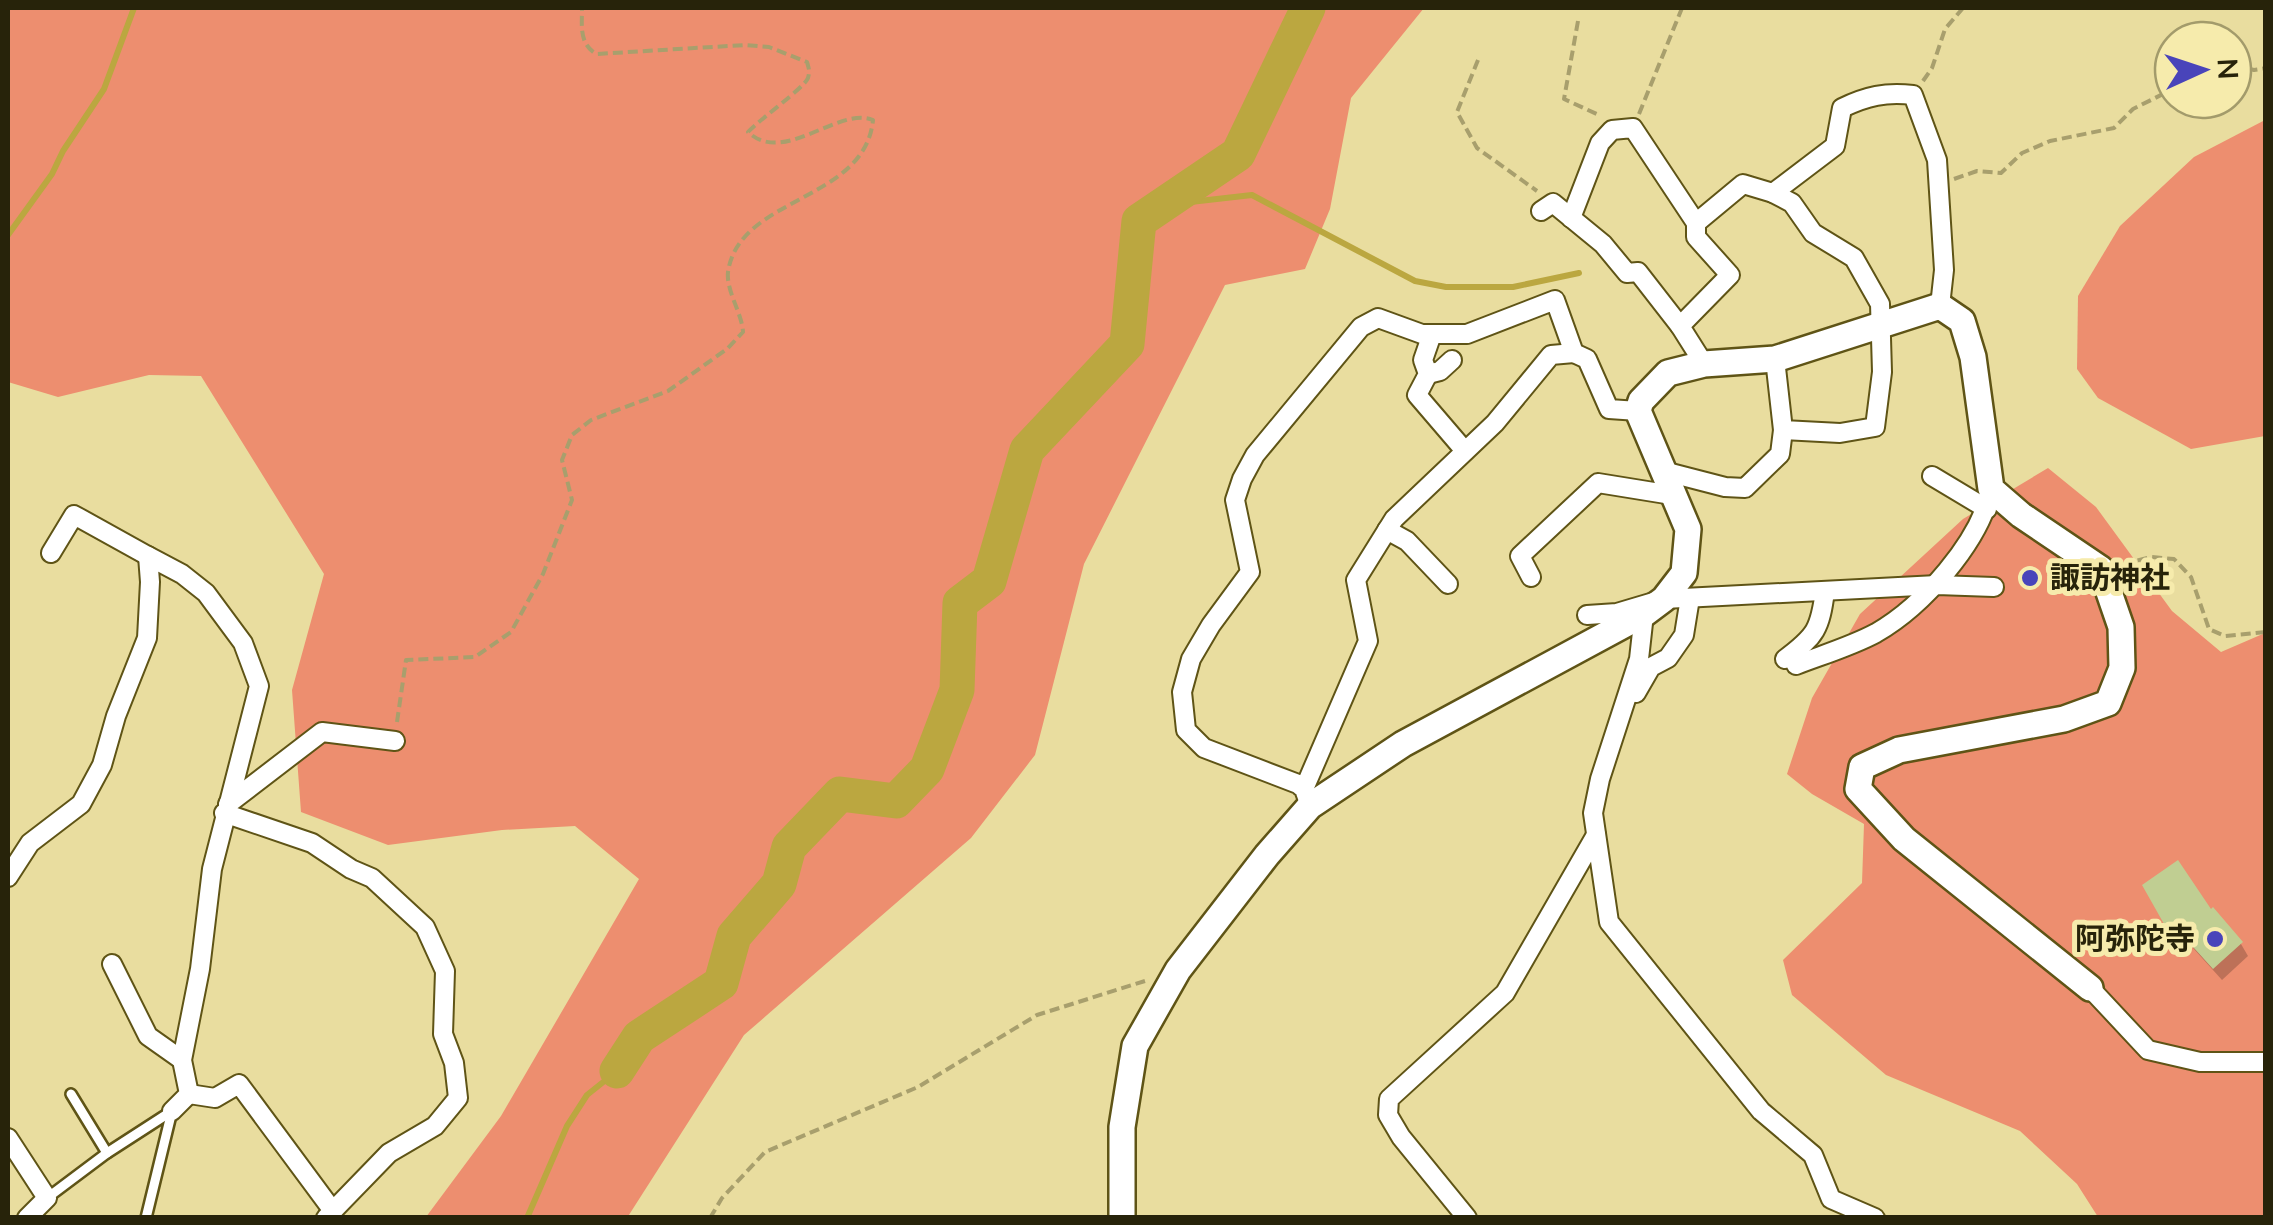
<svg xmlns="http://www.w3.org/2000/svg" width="2273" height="1225" viewBox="0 0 2273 1225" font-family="Mulish,'Noto Sans JP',sans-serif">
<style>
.forest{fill:#ed8e6f}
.shadow{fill:#0003}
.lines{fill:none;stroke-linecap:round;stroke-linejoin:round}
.stream{stroke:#bba740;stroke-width:6}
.river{stroke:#bba740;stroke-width:35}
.building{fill:#c0ce92}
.lane-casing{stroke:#5f5416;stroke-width:14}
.street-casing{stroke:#5f5416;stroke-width:22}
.secondary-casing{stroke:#5f5416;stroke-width:30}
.path{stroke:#a89f6d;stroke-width:4;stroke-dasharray:10 5;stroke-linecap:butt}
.lane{stroke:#fff;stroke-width:9}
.street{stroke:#fff;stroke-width:18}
.secondary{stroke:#fff;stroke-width:25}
.poi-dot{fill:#4944ba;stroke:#f6ebac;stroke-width:4}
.labels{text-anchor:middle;stroke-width:10;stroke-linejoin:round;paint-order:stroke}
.poi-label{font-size:30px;font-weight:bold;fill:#27230a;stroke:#f6ebac;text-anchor:start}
</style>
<rect width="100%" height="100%" fill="#e9dd9f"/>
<g class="forest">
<path d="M8 8H1424L1351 98 1330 209 1305 269 1225 285 1084 564 1035 755 971 838 744 1035 627 1218 426 1217 501 1116 639 879 575 826 502 830 388 845 301 812 292 690 324 574 201 376 149 375 58 397 8 382Z"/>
<path d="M2265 120V436L2191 449 2098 398 2077 369 2078 296 2120 226 2194 157Z"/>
<path d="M2048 468 2096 507 2172 611 2221 652 2265 633V1217H2098L2077 1184 2020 1131 1886 1075 1792 995 1783 960 1862 883 1864 824 1812 794 1787 774 1812 698 1860 614 1963 519Z"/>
</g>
<path class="shadow" d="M2145 886 2210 913 2241 944 2248 956 2222 980 2184 938 2177 942Z"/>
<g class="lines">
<g class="stream">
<path d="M1164 205 1252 195 1415 281 1446 287H1513L1579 273"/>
<path d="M8 235 52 174 63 151 104 89 134 8"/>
<path d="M527 1218 567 1126 587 1095 617 1071"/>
</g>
<path class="river" d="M617 1071 639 1037 721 983 734 936 779 884 789 847 840 794 896 801 927 769 957 690 960 603 989 581 1027 450 1127 344 1139 221 1238 154 1308 8"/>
</g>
<path class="building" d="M2178 860 2211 909 2213 907 2243 942 2213 969 2175 927 2168 931 2142 885Z"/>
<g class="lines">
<defs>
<g id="lane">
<path d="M71 1094 107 1153"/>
<path d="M47 1198 107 1153 172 1111"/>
<path d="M146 1218 172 1111"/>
</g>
<g id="street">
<path d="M1773 193 1792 203 1813 233 1854 258 1880 304 1882 372 1875 427 1840 433 1783 430 1775 359"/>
<path d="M1541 211 1553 203 1603 244 1627 273 1638 272 1680 326"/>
<path d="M1571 218 1600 143 1612 130 1633 128 1696 223"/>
<path d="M1432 334 1423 360 1428 374 1417 395 1465 451"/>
<path d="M1704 364 1680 326 1730 275 1696 237V223L1743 184 1773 193 1835 146 1842 108C1867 96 1885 92 1913 95L1937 160 1944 270 1940 306"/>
<path d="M1428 374 1440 371 1452 360"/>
<path d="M1663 471 1725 487 1745 488 1780 454 1783 430"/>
<path d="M1932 476 1987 509"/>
<path d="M1387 530 1407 541 1448 584"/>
<path d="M51 553 74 515 148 556"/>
<path d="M1531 577 1520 556 1598 483 1672 495"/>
<path d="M1644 614 1639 659 1600 779 1593 813 1609 922 1761 1111 1813 1155 1831 1199 1875 1218"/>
<path d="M1587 615 1617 613 1664 599 1937 585 1994 587"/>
<path d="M1785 659C1816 636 1820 629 1825 591"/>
<path d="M1796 665C1822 655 1852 646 1876 633 1923 606 1980 542 1991 489"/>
<path d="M1636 693 1651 667 1668 658 1684 635 1690 598"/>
<path d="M1304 789 1368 641 1356 580 1394 519 1495 423 1551 355 1574 353"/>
<path d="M228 804 322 732 395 741"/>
<path d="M1310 806 1304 789 1298 784 1204 748 1186 730 1182 692 1191 659 1211 625 1250 572 1235 500 1242 479 1255 455 1361 327 1378 318 1422 334H1467L1555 300 1574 353 1587 359 1609 409 1638 411"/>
<path d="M224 813 312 843 351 869 372 878 425 927 445 971 443 1034 454 1063 458 1098 435 1126 389 1153 326 1218"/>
<path d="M8 877 30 843 81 804 102 765 116 716 147 638 150 582 148 556 182 574 206 593 243 643 259 686 212 869 200 969 182 1060 189 1094 172 1111"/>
<path d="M112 964 148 1036 182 1060"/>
<path d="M2090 988 2148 1050 2200 1062H2266"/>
<path d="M189 1094 215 1098 239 1084 333 1211"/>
<path d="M8 1138 47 1198 27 1218"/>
<path d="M1467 1218 1401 1137 1388 1115 1389 1099 1505 993 1596 835"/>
</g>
<path id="secondary" d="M1122 1218V1127L1135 1046 1178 970 1267 855 1310 806 1403 744 1644 614 1664 599 1684 573 1688 529 1638 411 1641 401 1668 373 1704 364 1775 359 1940 306 1962 321 1973 357 1991 489 2021 515 2101 569 2121 627 2122 668 2108 703 2064 719 1899 750 1862 767 1858 789 1904 839 2090 988"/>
</defs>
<use href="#lane" class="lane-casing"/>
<use href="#street" class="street-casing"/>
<use href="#secondary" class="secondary-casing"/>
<g class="path">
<path d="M1578 21 1564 99 1601 116"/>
<path d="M1478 60 1457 112 1477 148 1537 191"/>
<path d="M2233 65 2254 70 2266 68"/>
<path d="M1923 81 1932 68 1945 29 1963 8"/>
<path d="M1639 114 1682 8"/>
<path d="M1954 179 1977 171 2001 173 2022 153 2050 141 2114 128 2133 109 2173 89"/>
<path d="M2123 564 2151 557 2174 559 2191 577 2209 629 2225 636 2266 632"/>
<path d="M397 722 406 660 475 657 511 632 543 574 572 500 562 460 572 435 591 420 668 391 727 349 743 332C742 313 726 291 728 272 739 196 865 202 873 120 838 106 784 166 748 132 760 119 804 88 808 78 810 71 809 69 807 62L769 47 745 45 596 54C579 43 582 27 582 8"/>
<path d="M710 1218 722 1198 765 1152 918 1087 1037 1015 1145 981"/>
</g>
<use href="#lane" class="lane"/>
<use href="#street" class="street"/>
<use href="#secondary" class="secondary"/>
</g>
<g class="poi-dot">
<circle cx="2030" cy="578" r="10"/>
<circle cx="2215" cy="939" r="10"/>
</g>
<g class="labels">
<g class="poi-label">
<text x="2050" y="588">諏訪神社</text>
<text x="2195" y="949" text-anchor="end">阿弥陀寺</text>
</g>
</g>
<rect width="2273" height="1225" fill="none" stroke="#27230a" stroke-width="20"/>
<g transform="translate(2203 70) rotate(87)"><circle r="48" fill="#f6ebac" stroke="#a39b6b" stroke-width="2.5"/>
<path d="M0-8L18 38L0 25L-18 38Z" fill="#4944ba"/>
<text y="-15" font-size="28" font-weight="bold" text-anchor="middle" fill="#27230a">N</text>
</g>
</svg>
